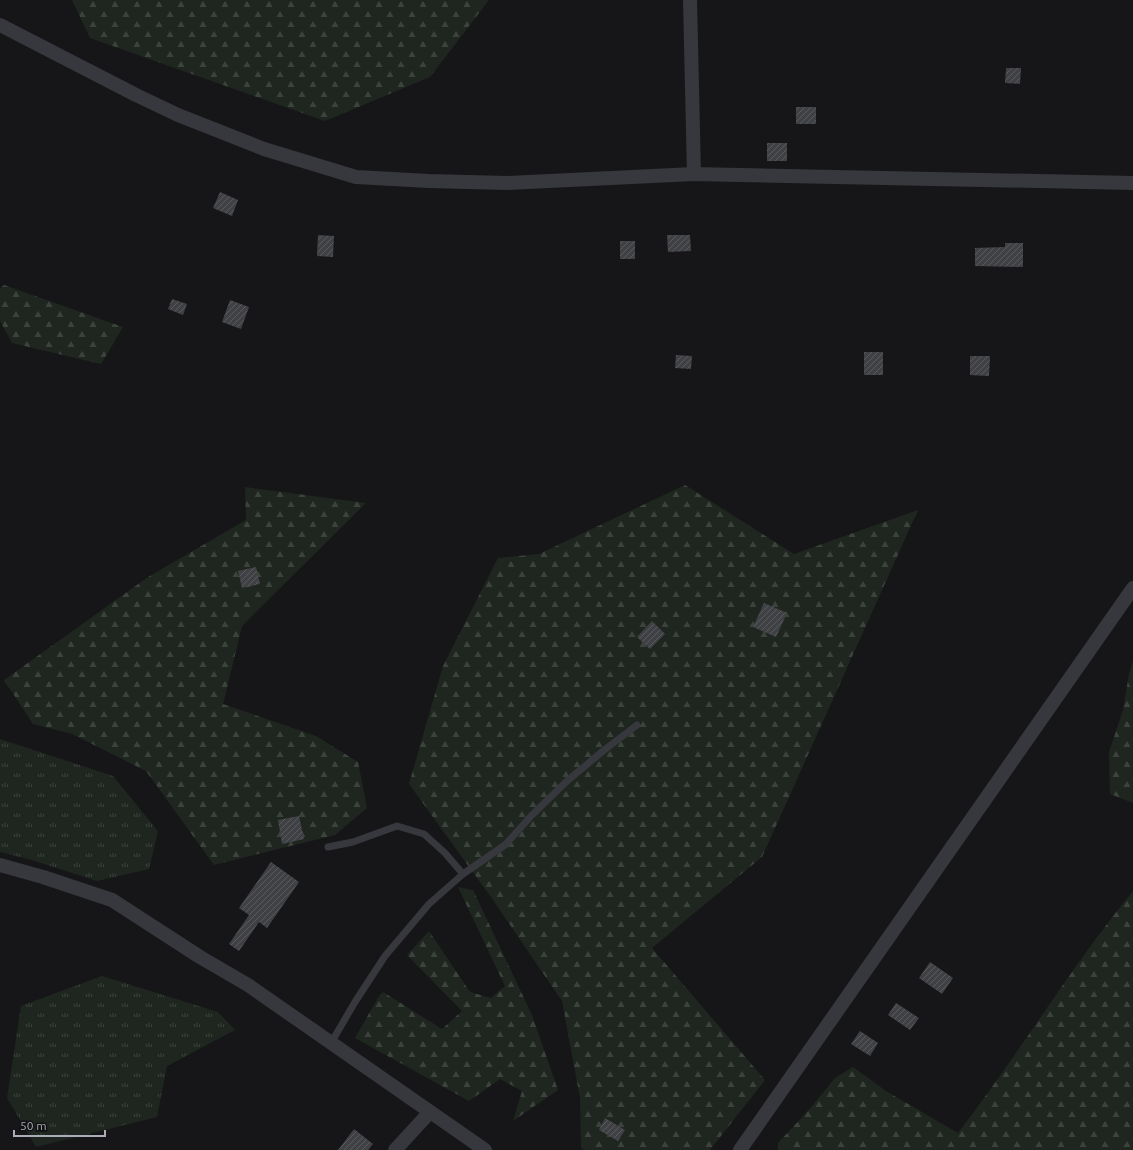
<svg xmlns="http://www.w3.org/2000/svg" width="1133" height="1150" viewBox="0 0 1133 1150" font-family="Ubuntu,sans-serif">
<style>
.grass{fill:url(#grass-tufts)}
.forest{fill:url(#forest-firs)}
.building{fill:url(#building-hatch)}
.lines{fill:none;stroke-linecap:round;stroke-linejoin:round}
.service{stroke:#37383d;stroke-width:7}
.minor{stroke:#37383d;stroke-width:14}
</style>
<defs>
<pattern id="grass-tufts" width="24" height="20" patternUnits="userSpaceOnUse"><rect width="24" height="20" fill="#1e261f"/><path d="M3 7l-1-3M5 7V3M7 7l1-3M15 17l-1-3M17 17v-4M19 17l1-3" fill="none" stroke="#3c433d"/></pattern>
<pattern id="forest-firs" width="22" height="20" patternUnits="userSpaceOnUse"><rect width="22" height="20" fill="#1e261f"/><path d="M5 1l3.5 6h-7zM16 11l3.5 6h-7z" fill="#3c433d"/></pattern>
<pattern id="building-hatch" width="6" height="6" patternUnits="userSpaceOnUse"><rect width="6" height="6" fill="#404145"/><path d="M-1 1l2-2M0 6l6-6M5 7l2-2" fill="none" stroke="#595a5e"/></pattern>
</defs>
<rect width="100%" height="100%" fill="#161618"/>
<g class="grass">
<path d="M0 739 113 776 158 831 149 869 97 881 32 860 0 852Z"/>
<path d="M102 976 218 1012 235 1030 167 1066 157 1117 36 1147 7 1098 21 1006Z"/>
</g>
<g class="forest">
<path d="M72 0H489L430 77 325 121 90 38Z"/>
<path d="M4 285 123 327 101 364 12 343 0 321V288Z"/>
<path d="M685 485 794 554 918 510 762 857 652 948 765 1080 710 1150H585L581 1148 580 1098 562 1001 493 900 409 784 443 666 498 558 539 554Z"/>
<path d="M245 487 366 503 242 626 223 704 316 736 358 762 367 808 335 835 214 865 146 771 72 734 33 724 4 680 148 577 246 520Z"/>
<path d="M1133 661V803L1110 794 1109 752 1123 710 1129 674Z"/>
<path d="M458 887 473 890 532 1015 558 1090 513 1121 522 1091 500 1079 469 1101 355 1038 379 996 383 992 442 1029 462 1011 407 955 429 931 470 992 491 998 505 986Z"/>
<path d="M1133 891V1150H778V1143L807 1112 835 1078 853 1067 886 1091 958 1133C1019 1054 1070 968 1133 891Z"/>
</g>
<g class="building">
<path d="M1006 68H1021L1020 84 1005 83Z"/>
<rect x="796" y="107" width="20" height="17"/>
<rect x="767" y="143" width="20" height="18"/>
<path d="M220 192 238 200 232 216 213 208Z"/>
<path d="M318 235 334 236 333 257 317 256Z"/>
<path d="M667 235H690L691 251 668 252Z"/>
<rect x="620" y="241" width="15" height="18"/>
<path d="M1005 243H1023V267L975 266V248L1005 247Z"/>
<path d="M172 299 187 304 183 315 168 309Z"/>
<path d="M230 300 249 307 241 329 222 322Z"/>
<rect x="864" y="352" width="19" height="23"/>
<path d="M676 355 692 356 691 369 675 368Z"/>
<path d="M970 356H990L989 376 970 375Z"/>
<path d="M256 567 260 584 242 588 238 571Z"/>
<path d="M764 603 787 613 776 637 753 627Z"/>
<path d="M652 621 665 634 650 649 637 637Z"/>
<path d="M299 816 304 839 282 844 278 820Z"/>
<path d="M271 862 299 882 267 928 259 922 239 951 229 944 249 915 239 908Z"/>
<path d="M930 962 953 978 942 994 919 978Z"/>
<path d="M896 1003 919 1018 910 1030 888 1015Z"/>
<path d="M860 1031 878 1043 870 1056 851 1044Z"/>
<path d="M605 1118 625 1130 618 1141 599 1130Z"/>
<path d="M354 1129 373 1144 368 1150H338Z"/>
</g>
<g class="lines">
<g class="service">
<path d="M328 847 353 842 397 826 424 834 445 853 463 874"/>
<path d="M331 1043 355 1002 385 956 429 904 463 874 505 845 532 815 567 781 603 751 637 725"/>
</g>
<g class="minor">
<path d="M690 0 694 174"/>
<path d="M0 25 136 95 178 115 264 149 356 177 429 181 507 183 694 174 1133 183"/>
<path d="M0 865 43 877 112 900 200 957 248 985 485 1150"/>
<path d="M395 1150 430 1112"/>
<path d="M740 1150 1133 588"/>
</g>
</g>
<path d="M14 1130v6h91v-6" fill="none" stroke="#a8adb8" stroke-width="2"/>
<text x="20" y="1130" font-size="12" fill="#a8adb8" stroke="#111113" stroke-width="3" paint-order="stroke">50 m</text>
</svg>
